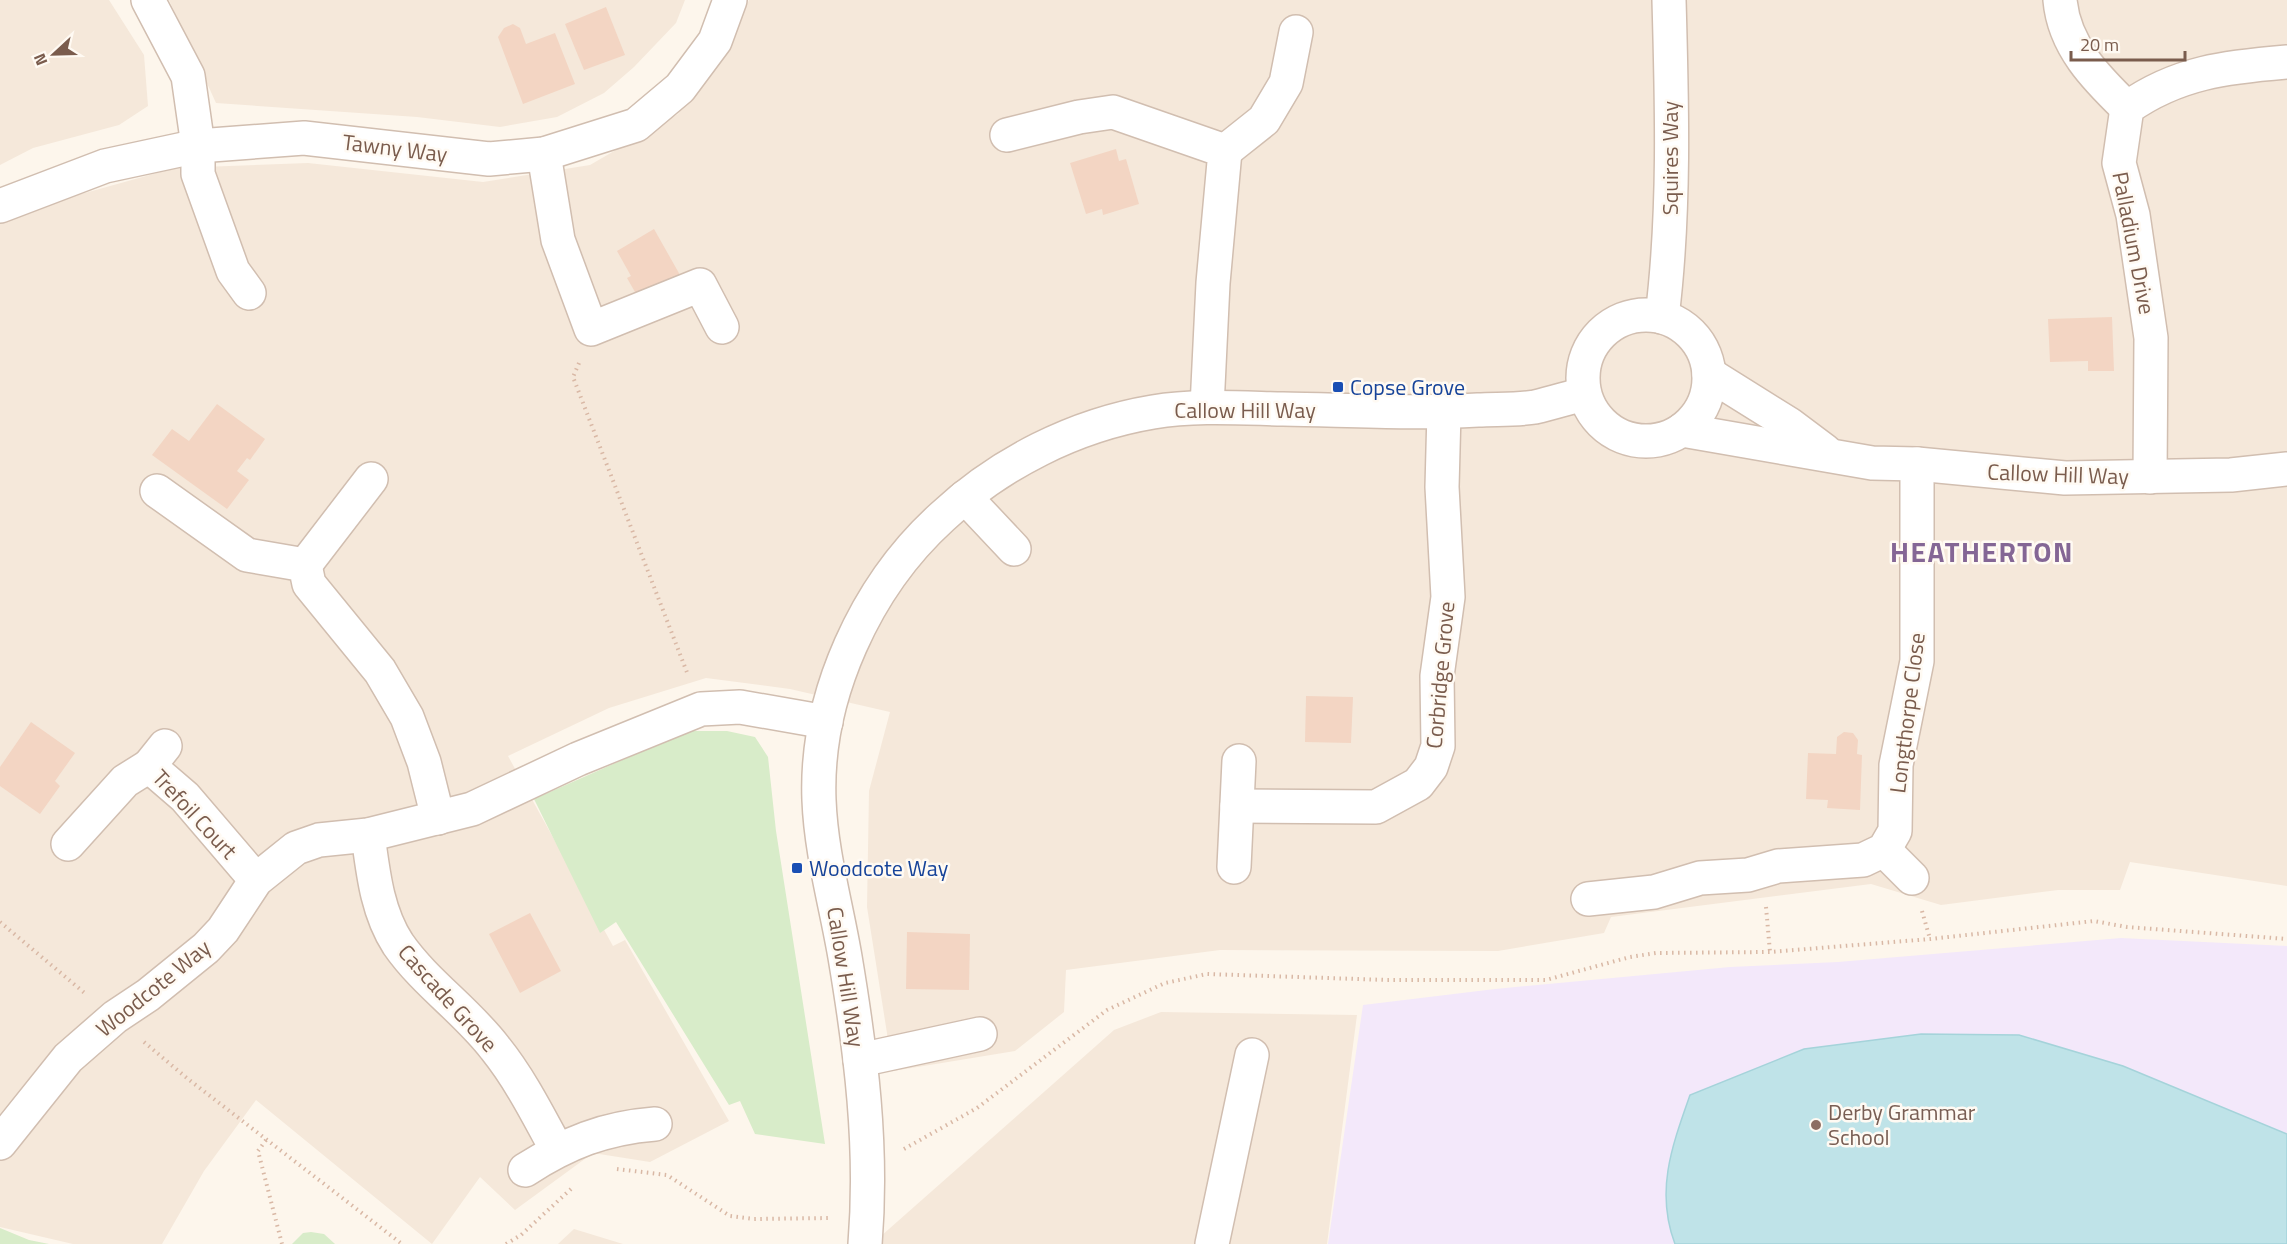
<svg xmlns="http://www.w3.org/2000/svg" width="2287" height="1244" viewBox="0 0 2287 1244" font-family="'Titillium Web',sans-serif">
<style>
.residential{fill:#f5e8da}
.education{fill:#f3e8fa}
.green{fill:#d8ecc9}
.water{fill:#bfe3e8;stroke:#a5d3da;stroke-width:1.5}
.building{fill:#f3d5c3}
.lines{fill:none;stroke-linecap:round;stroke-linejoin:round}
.minor-casing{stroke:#d1beb0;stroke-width:36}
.path{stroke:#d9b8a5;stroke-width:4;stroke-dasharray:1.5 4.5;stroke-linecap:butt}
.minor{stroke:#fff;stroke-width:33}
.transit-dot{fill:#1a4fb4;stroke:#fffaf3;stroke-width:2}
.education-dot{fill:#8d6e63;stroke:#fffaf3;stroke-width:2}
.labels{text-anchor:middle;stroke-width:5;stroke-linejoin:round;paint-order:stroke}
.street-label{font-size:22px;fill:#7a5c4d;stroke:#fffaf3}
.transit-label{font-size:22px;fill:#164399;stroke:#fffaf3;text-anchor:start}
.education-label{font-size:22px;fill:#785e54;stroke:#fffaf3;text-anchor:start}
.district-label{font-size:28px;font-weight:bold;letter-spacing:1.5px;fill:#846695;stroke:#fffaf3}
</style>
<rect width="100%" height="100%" fill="#fdf6ec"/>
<g class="residential">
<path d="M0 0H109L144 55 148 106 119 125 33 148 0 165Z"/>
<path d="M169 0H685L676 23 634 67 604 93 557 117 500 127 417 117 216 103Z"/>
<path d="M749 0H2287V886L2130 862 2120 890H2058L1941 905 1871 884 1611 917 1604 933 1498 951 1220 950 1066 970 1064 1012 1015 1051 893 1071 867 907 869 791 890 712 790 689 706 678 609 708 508 756 613 946 625 940 729 1121 650 1162 593 1153 515 1210 480 1177 432 1244 256 1100 204 1171 162 1244H73L0 1227V223L38 206 175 168 308 163 483 182 590 165 678 114 732 38Z"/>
<path d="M1161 1012 1357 1015 1327 1244H872L1114 1030Z"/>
<path d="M574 1229 623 1244H558Z"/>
</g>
<path class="education" d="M2121 938 2287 946V1244H1328L1363 1005 1495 989 1730 967 1838 962Z"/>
<g class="green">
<path d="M688 731H727L755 737 768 757 776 831 825 1144 755 1134 740 1101 729 1105 616 922 600 933 534 799Z"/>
<path d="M0 1228 29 1240 49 1244H0Z"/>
<path d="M311 1232 324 1234 335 1244H292L303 1233Z"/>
</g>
<path class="water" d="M1921 1034 2019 1035 2123 1066 2287 1134V1244H1675C1655 1191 1672 1146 1690 1095L1804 1049Z"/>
<g class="building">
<path d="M606 7 625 55 584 70 565 24Z"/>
<path d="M513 24 520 28 526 44 555 33 575 84 523 104 498 37 504 28Z"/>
<path d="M1116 149 1119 161 1126 159 1139 204 1103 215 1102 209 1086 214 1070 163Z"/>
<path d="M654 229 680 275 639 299 627 278 631 276 617 251Z"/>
<path d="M2112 317 2114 371H2088V361L2050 362 2048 319Z"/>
<path d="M217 404 265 439 250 460 247 458 237 471 249 480 227 509 152 455 172 429 189 441Z"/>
<path d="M1306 696 1353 697 1351 743 1305 742Z"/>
<path d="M31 722 75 753 55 781 60 786 40 814 0 786V767Z"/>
<path d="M1844 732 1853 733 1858 740 1857 754 1862 755 1860 810 1827 808 1828 800 1806 799 1808 753 1836 754 1837 737Z"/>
<path d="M530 913 561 971 520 993 489 934Z"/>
<path d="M907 932 970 934 969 990 906 989Z"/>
</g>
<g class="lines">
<defs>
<g id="minor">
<path d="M148 0 188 76 198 146V174L233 271 249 293"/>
<path d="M2060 0C2064 46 2096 78 2127 108"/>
<path d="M1007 135 1079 117 1113 112 1225 151 1213 283 1207 407"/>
<path d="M1225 151 1264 120 1286 83 1296 32"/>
<path d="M544 154 558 240 591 329 700 285 722 327"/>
<path d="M0 206 105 166 198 146 304 138 489 159 544 154 636 125 680 88 715 41 730 0"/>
<circle cx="1646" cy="378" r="63"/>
<path d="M1662 317C1675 212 1672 105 1669 0"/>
<path d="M1709 374 1789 424 1825 451"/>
<path d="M1682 430 1872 463 1917 464 2065 478 2231 475 2287 469"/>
<path d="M2150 477 2151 338 2133 215 2119 163 2127 108C2178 72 2227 67 2287 62"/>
<path d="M157 491 247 555 305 565 309 584 380 671 407 717 424 762 438 818"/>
<path d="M965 497 1014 549"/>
<path d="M305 565 371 479"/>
<path d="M165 746 149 766 185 797 256 880"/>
<path d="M1237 806 1376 807 1418 784 1431 767 1438 746 1437 676 1448 597 1442 487 1444 412"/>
<path d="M368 835C373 872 377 912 398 944 425 983 467 1011 495 1048 520 1079 538 1115 557 1150"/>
<path d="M68 844 125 781 149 766"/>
<path d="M1884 850 1912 878"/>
<path d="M1234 867 1239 761"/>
<path d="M1588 899 1654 892 1700 878 1748 875 1778 866 1863 860 1884 850 1895 831 1896 765 1917 661V464"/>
<path d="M860 1060 980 1034"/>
<path d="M0 1143 68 1058 115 1017 148 995 206 948 223 930 256 880 296 848 319 840 368 835 472 809 578 759 701 709 740 707 826 722"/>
<path d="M525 1170C567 1143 604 1128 655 1124"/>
<path d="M865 1244C873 1147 861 1052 845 957 836 904 821 853 819 800 815 696 866 586 942 517 1000 463 1075 425 1153 412 1196 405 1239 408 1283 409 1348 410 1413 414 1478 410 1496 409 1517 410 1535 407 1552 403 1568 398 1584 394"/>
<path d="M1212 1244 1252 1055"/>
</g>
</defs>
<use href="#minor" class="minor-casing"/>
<g class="path">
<path d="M579 363 573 377 688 675"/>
<path d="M1766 907 1770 952"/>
<path d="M1922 911 1930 939"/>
<path d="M0 922 87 995"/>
<path d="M144 1042 188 1079 402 1244"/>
<path d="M266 1140 258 1151 282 1244"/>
<path d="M904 1149 977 1108 1107 1010 1165 983 1207 974 1387 980H1546L1630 957 1656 953 1770 952 1930 939 2094 921 2127 927 2287 939"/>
<path d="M617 1169 667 1175 730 1216 754 1219 830 1218"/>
<path d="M506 1244 521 1235 572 1188"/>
</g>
<use href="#minor" class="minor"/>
</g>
<g class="transit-dot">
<rect x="1332" y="381" width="12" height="12" rx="3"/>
<rect x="791" y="862" width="12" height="12" rx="3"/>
</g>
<circle class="education-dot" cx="1816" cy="1125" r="6"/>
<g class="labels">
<g class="street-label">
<text transform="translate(395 148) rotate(7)" y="8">Tawny Way</text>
<text transform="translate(1670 158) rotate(-90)" y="8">Squires Way</text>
<text transform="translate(2134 243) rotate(79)" y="8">Palladium Drive</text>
<text x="1245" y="418">Callow Hill Way</text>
<text transform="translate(2058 474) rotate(2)" y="8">Callow Hill Way</text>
<text transform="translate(1440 675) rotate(-85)" y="8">Corbridge Grove</text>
<text transform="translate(1907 713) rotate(-83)" y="8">Longthorpe Close</text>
<text transform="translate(195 814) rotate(47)" y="8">Trefoil Court</text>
<text transform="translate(846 977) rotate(81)" y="8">Callow Hill Way</text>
<text transform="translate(153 988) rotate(-39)" y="8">Woodcote Way</text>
<text transform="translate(448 998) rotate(48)" y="8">Cascade Grove</text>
</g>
<g class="transit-label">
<text x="1350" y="395">Copse Grove</text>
<text x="809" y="876">Woodcote Way</text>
</g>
<g class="education-label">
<text x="1828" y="1120">Derby Grammar<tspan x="1828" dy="25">School</tspan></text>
</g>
<g class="district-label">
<text x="1982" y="562">HEATHERTON</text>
</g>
</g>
<g transform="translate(54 54) rotate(248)" stroke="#fffaf3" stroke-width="4.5" paint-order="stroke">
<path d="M0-4.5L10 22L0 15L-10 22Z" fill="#7a5c4d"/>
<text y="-9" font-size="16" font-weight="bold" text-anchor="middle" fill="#7a5c4d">N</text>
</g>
<path d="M2071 51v9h114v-9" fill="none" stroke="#7a5c4d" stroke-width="3"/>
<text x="2080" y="51" font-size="18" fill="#7a5c4d" stroke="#fffaf3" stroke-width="4.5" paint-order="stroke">20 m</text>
</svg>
